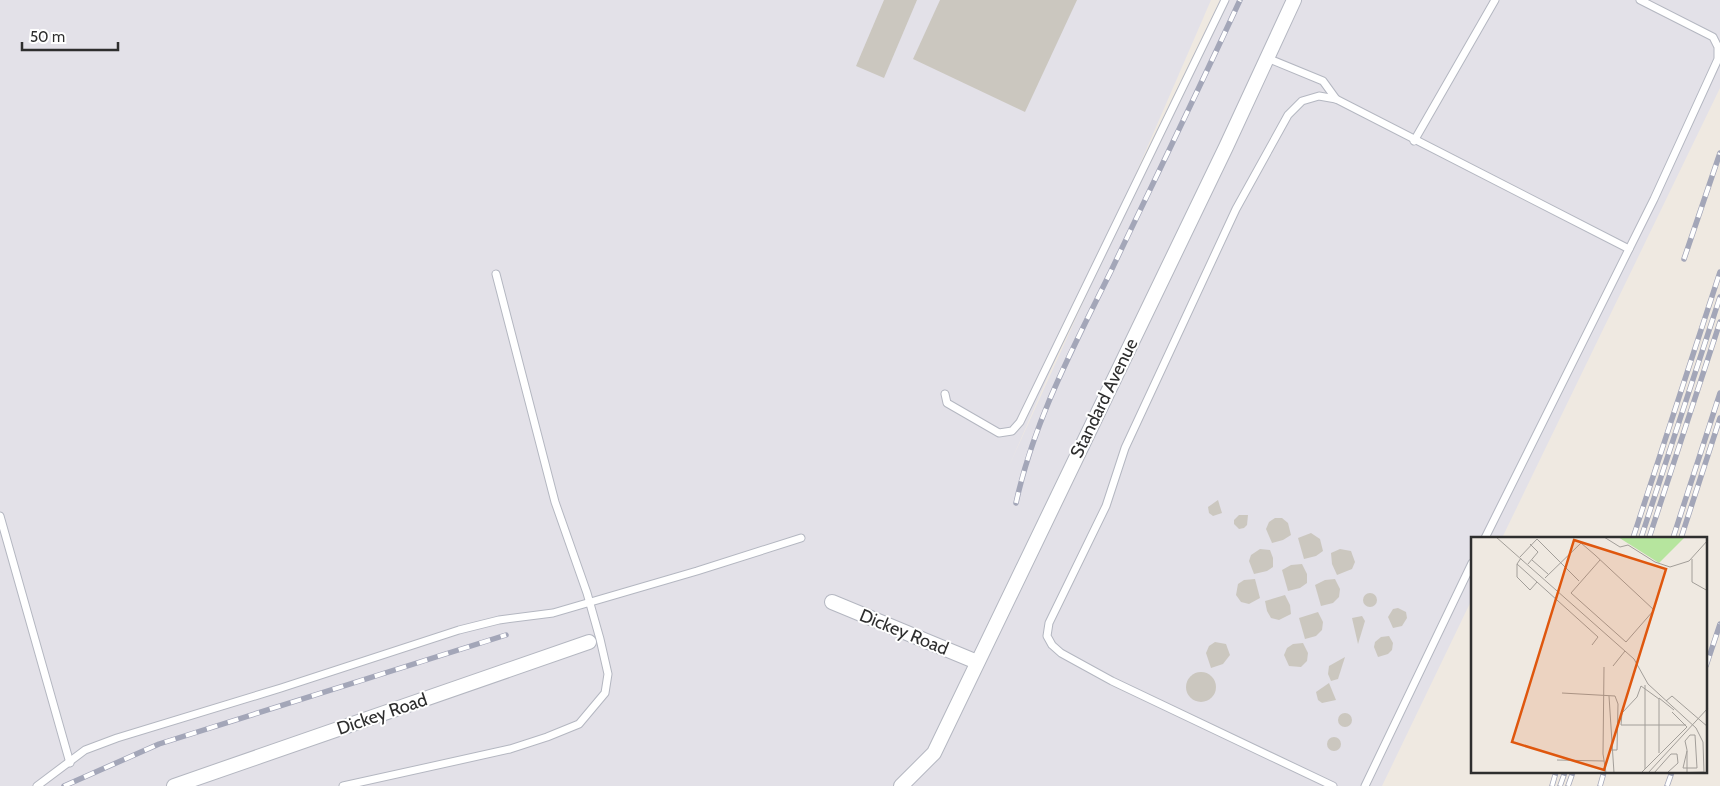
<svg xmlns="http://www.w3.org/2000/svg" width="1720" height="786" viewBox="0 0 1720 786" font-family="Cabin,sans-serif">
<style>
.industrial{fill:#e3e1e8}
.building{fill:#cbc7bf}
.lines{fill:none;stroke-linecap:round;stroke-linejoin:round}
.lane-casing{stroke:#b4b7c1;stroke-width:9}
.street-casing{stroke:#b4b7c1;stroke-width:16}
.lane{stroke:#fff;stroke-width:7}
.street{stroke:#fff;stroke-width:14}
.rail-casing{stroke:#a3a6b8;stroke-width:5.5}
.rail{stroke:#fff;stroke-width:4;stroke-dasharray:11;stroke-linecap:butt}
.labels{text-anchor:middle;stroke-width:4;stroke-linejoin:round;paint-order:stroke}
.street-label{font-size:18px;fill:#2e2e2e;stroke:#fff}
.inset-road{fill:none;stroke:#a29e99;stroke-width:1}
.view{fill:#df570e;fill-opacity:0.15;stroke:#df570e;stroke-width:2.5}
.inset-edge{fill:none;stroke:#2e2e2e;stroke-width:2.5}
</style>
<rect width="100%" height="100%" fill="#efe9e1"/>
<path class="industrial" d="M0 0H1211L1010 464 1220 0H1720V88L1502 538H1472V599L1382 786H0Z"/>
<g class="building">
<path d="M884 0H917L884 78 856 66Z"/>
<path d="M940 0H1077L1025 112 913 59Z"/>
<path d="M1218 500 1222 513 1213 516 1209 513 1208 507Z"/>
<path d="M1239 515H1248L1247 525 1244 528 1239 529 1234 524V520Z"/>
<path d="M1275 518H1282L1288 523 1291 535 1283 540 1272 543 1266 529 1269 522Z"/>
<path d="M1311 533 1320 539 1323 551 1316 556 1304 559 1298 538Z"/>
<path d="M1260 549 1270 550 1273 558V567L1267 571 1254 574 1249 561 1251 555Z"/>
<path d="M1340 549 1351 551 1355 562 1352 569 1337 575 1332 564 1331 553Z"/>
<path d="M1302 564 1307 574V583L1300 588 1288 591 1282 570 1291 565Z"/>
<path d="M1255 579 1260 598 1249 604 1241 602 1236 595 1238 584 1244 580Z"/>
<path d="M1335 579 1340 589 1339 597 1333 603 1321 606 1315 585 1325 580Z"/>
<circle cx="1370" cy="600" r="7"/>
<path d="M1285 595 1290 605 1291 614 1279 620 1271 618 1267 611 1265 601Z"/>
<path d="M1398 608 1406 612 1407 618 1402 626 1393 628 1388 617 1393 609Z"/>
<path d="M1318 612 1323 622 1322 630 1316 636 1305 639 1299 618Z"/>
<path d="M1362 616 1365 621 1358 644 1352 618Z"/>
<path d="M1389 636 1393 643 1392 650 1388 654 1378 657 1374 647 1375 642 1381 637Z"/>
<path d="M1215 642 1226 644 1230 655 1223 664 1211 668 1206 653 1209 646Z"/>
<path d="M1303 643 1308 653 1307 661 1301 667 1289 666 1284 655 1287 648 1293 644Z"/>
<path d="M1345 657 1338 679 1331 681 1328 674 1329 666Z"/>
<circle cx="1201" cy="687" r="15"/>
<path d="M1329 683 1336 700 1322 703 1318 700 1316 692Z"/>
<circle cx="1345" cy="720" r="7"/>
<circle cx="1334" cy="744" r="7"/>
</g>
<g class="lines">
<defs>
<g id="lane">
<path d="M1267 58 1323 81 1336 99"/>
<path d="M1414 141 1495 0"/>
<path d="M945 394 947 403 999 433 1012 431 1020 422 1225 0"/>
<path d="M0 516 70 763"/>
<path d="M1485 538 1654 199 1718 59V47L1713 37 1640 0"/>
<path d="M37 786 85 750 117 738 281 688 459 630 499 620 553 613 697 571 801 538"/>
<path d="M343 786 510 749 547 737 579 724 605 693 608 674 600 639 587 593 555 502 496 274"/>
<path d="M1333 786 1112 681 1061 653 1052 645 1047 636 1049 623 1106 506 1125 448 1236 209 1288 115 1302 101 1319 96 1336 99 1629 249"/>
<path d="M1365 786 1472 563"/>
</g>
<g id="street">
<path d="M832 602 977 662"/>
<path d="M174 786 589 642"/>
<path d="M901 786 934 753 1226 147 1294 0"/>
</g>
</defs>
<use href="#lane" class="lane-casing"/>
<use href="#street" class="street-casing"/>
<use href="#lane" class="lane"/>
<use href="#street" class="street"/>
<defs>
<g id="rail">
<path d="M1684 259 1720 153"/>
<path d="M1016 503C1034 420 1074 346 1111 271 1154 181 1198 91 1240 0"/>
<path d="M1633 538 1720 272"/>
<path d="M1641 538 1720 297"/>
<path d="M1649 538 1720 322"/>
<path d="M1673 538 1720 393"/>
<path d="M1681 538 1720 418"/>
<path d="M1706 666 1720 624"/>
<path d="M64 786 159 744 506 635"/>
<path d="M1552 786 1556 772"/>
<path d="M1560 786 1565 772"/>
<path d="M1568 786 1573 772"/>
<path d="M1600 786 1604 772"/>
<path d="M1667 786 1672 772"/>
</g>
</defs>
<use href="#rail" class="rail-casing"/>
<use href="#rail" class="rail"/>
</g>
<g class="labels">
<g class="street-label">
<text transform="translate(1104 398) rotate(-64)" y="6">Standard Avenue</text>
<text transform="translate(904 632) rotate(22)" y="6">Dickey Road</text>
<text transform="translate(382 714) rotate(-19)" y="6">Dickey Road</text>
</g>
</g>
<g transform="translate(1471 537)">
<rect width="236" height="236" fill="#efe9e1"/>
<path d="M147 0H214L188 26Z" fill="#b6e59e"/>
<path class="inset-road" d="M25 0 163 122 177 147 225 191 232 205 233 236M133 0 149 10 157 8 184 25 199 30 218 24 237 3M49 20 66 2 108 44M221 22V45L237 54M61 23 77 37M46 27 66 45 59 53 46 40V27L50 21M57 27 67 15 59 7M74 41 110 6 124 18 183 73 155 105 100 56 129 23M66 45 127 100 121 108M142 129 154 114M133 130 132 217 135 236M91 156 144 159 147 167 146 213H140M138 159 143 236M188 161 203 173M195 164 201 159 237 190M216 214 212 231H226L224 198H219L214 204 216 213V236M188 216V162L170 149 166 160 151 176 150 188H215M86 223 133 224M174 232V148M170 236 216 190 201 175M177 236 237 171M183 236 200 217H206L207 226 196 236M204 236 233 235"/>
<path class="view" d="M103 3 195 32 133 233 41 205Z"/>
<rect width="236" height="236" class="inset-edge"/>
</g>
<path d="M22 42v8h96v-8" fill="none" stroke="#2e2e2e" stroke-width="2.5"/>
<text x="30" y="42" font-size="15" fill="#2e2e2e" stroke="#ffffff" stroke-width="4" paint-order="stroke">50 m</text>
</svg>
